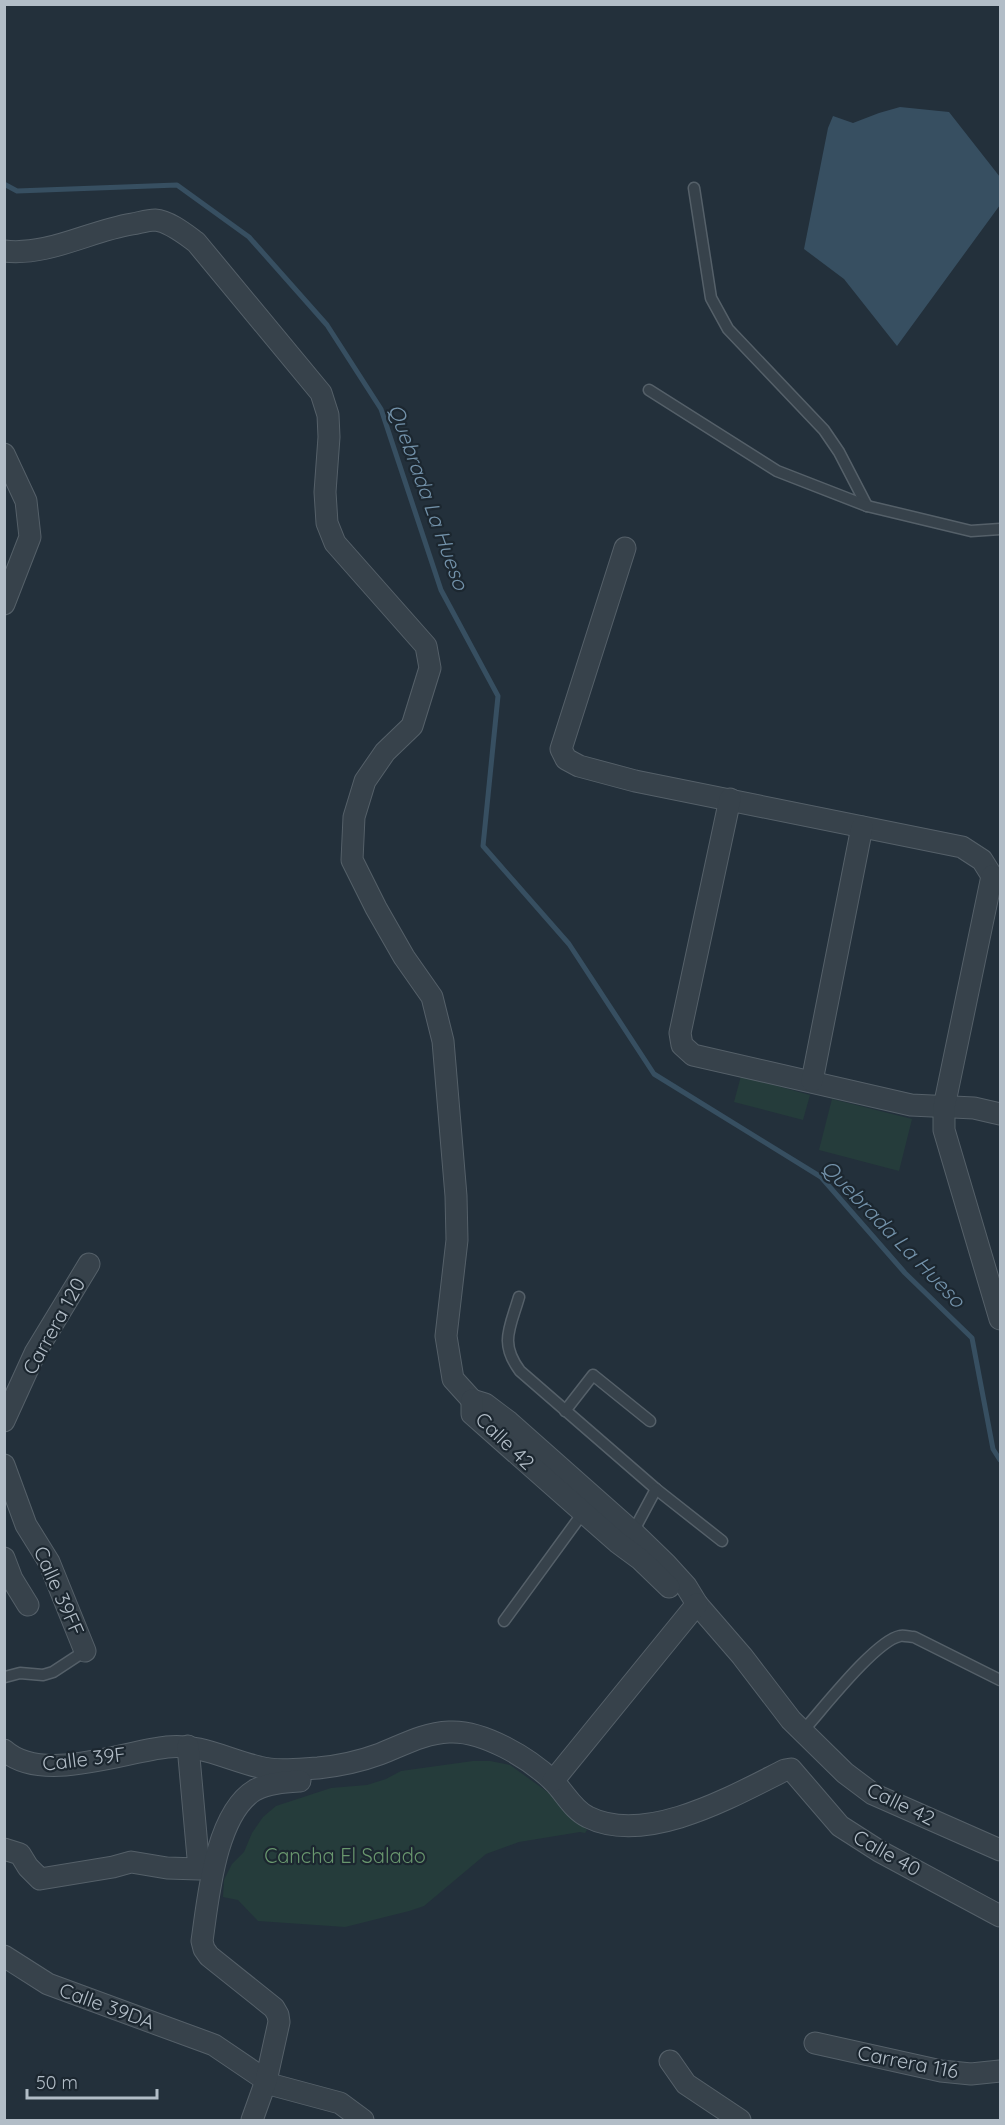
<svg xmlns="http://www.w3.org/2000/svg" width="1005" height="2125" viewBox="0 0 1005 2125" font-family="Quicksand,sans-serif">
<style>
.green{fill:#253c3b}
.water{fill:#374f61}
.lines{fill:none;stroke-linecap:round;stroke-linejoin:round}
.stream{stroke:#374f61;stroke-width:5}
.lane-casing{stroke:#556069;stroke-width:13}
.street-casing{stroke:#556069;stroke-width:23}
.lane{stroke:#37424b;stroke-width:10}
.street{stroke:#37424b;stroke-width:21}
.labels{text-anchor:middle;stroke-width:4.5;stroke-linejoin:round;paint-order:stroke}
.street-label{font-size:20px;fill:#b2bdc7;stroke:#1c2730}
.park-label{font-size:20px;fill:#69976e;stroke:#1c2730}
.water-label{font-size:21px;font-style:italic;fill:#7392aa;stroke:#1c2730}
</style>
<rect width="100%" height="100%" fill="#23303b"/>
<g class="green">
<path d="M741 1076 810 1095 803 1120 734 1102Z"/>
<path d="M832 1099 912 1119 899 1171 819 1150Z"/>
<path d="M473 1761H490L510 1765 549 1793 587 1830 585 1833 580 1832 519 1842 486 1854 424 1906 409 1911 345 1927 258 1921 238 1900 223 1897 224 1880 232 1864 244 1852 252 1833 263 1817 276 1806 331 1788 367 1785 386 1779 401 1771Z"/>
</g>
<path class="water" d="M900 107 949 112 1000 177V205L897 346 844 279 804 249 828 128 833 116 853 123 879 113Z"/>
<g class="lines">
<path class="stream" d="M4 184 17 191 177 185 249 237 327 325 381 409 441 590 498 696 483 846 569 944 654 1074 821 1177 905 1273 972 1338 993 1449 1000 1460"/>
<defs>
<g id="lane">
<path d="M694 188 711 298 728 329 824 430 839 452 867 506"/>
<path d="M649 390 777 471 867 506 971 531 1000 529"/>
<path d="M519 1297C510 1328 499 1343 520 1371L656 1489 722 1541"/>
<path d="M565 1411 593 1375 650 1421"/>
<path d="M633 1532 656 1489"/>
<path d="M504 1621 585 1510"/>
<path d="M5 1677 20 1673 43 1675 53 1672 85 1651"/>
<path d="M802 1732C822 1710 875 1641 900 1636 904 1635 910 1637 914 1637L1000 1680"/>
</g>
<g id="street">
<path d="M4 251C49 256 89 231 132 224 139 223 147 220 155 220 169 221 185 234 196 242L321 393 328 415 329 437 325 492 327 523 335 543 426 646 430 668 412 726 385 752 365 781 354 817 352 860 376 908 404 957 432 997 443 1041 456 1196 457 1240 446 1336 453 1379 472 1400"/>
<path d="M4 454 26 501 30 537 4 604"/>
<path d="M625 548 561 749 566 759 579 766 635 781 962 847 982 860 992 876 1000 879"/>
<path d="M730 799 680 1033 682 1045 693 1055 911 1105 974 1108 1000 1114"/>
<path d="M992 876 944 1107V1130L1000 1319"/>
<path d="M812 1081 862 827"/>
<path d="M472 1400 485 1404 509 1422 633 1532 666 1564 686 1586 697 1604 742 1656 791 1720 845 1773 873 1794 1000 1850"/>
<path d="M472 1400V1414L617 1542 640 1559 669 1587"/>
<path d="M4 1421 35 1353 89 1264"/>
<path d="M4 1465 26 1525 49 1562 85 1651"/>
<path d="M4 1558 12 1579 28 1605"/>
<path d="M4 1750C41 1784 122 1752 167 1747 198 1743 229 1760 259 1767 278 1772 299 1769 318 1768 338 1766 361 1761 380 1754 403 1745 424 1733 449 1732 483 1730 529 1758 553 1781 565 1793 573 1810 588 1817 646 1846 733 1796 785 1770L791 1769 840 1826 879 1851 1000 1916"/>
<path d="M553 1781 697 1604"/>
<path d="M4 1849 20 1854 28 1867 40 1879 113 1867 131 1862 167 1868 199 1869 188 1746"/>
<path d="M4 1956 48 1984 214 2045 273 2085 340 2103 363 2120"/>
<path d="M815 2043 941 2071 971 2074 1000 2071"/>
<path d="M670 2061 686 2084 740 2120"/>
<path d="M252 2120 266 2081 279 2022 278 2015 274 2008 209 1956 204 1949 202 1941C208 1900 215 1814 255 1790 268 1783 285 1782 300 1781"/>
</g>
</defs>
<use href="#lane" class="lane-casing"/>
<use href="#street" class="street-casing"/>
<use href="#lane" class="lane"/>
<use href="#street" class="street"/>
</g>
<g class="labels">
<g class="street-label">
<text transform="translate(54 1326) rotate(-61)" y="7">Carrera 120</text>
<text transform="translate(505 1441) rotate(44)" y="7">Calle 42</text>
<text transform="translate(59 1591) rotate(66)" y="7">Calle 39FF</text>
<text transform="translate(84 1759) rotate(-7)" y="7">Calle 39F</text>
<text transform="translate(901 1804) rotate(26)" y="7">Calle 42</text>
<text transform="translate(887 1853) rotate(29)" y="7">Calle 40</text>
<text transform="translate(107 2006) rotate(20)" y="7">Calle 39DA</text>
<text transform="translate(908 2062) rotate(11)" y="7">Carrera 116</text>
</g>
<g class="park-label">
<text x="345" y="1863">Cancha El Salado</text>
</g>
<g class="water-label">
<text transform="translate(428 497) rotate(70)" y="7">Quebrada La Hueso</text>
<text transform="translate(893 1234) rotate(46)" y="7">Quebrada La Hueso</text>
</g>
</g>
<rect width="1005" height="2125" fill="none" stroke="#b2bdc7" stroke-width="12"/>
<path d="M27 2089v9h130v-9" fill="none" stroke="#b2bdc7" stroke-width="3"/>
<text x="36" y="2089" font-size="18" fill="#b2bdc7" stroke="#1c2730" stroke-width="4.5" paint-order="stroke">50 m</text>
</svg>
